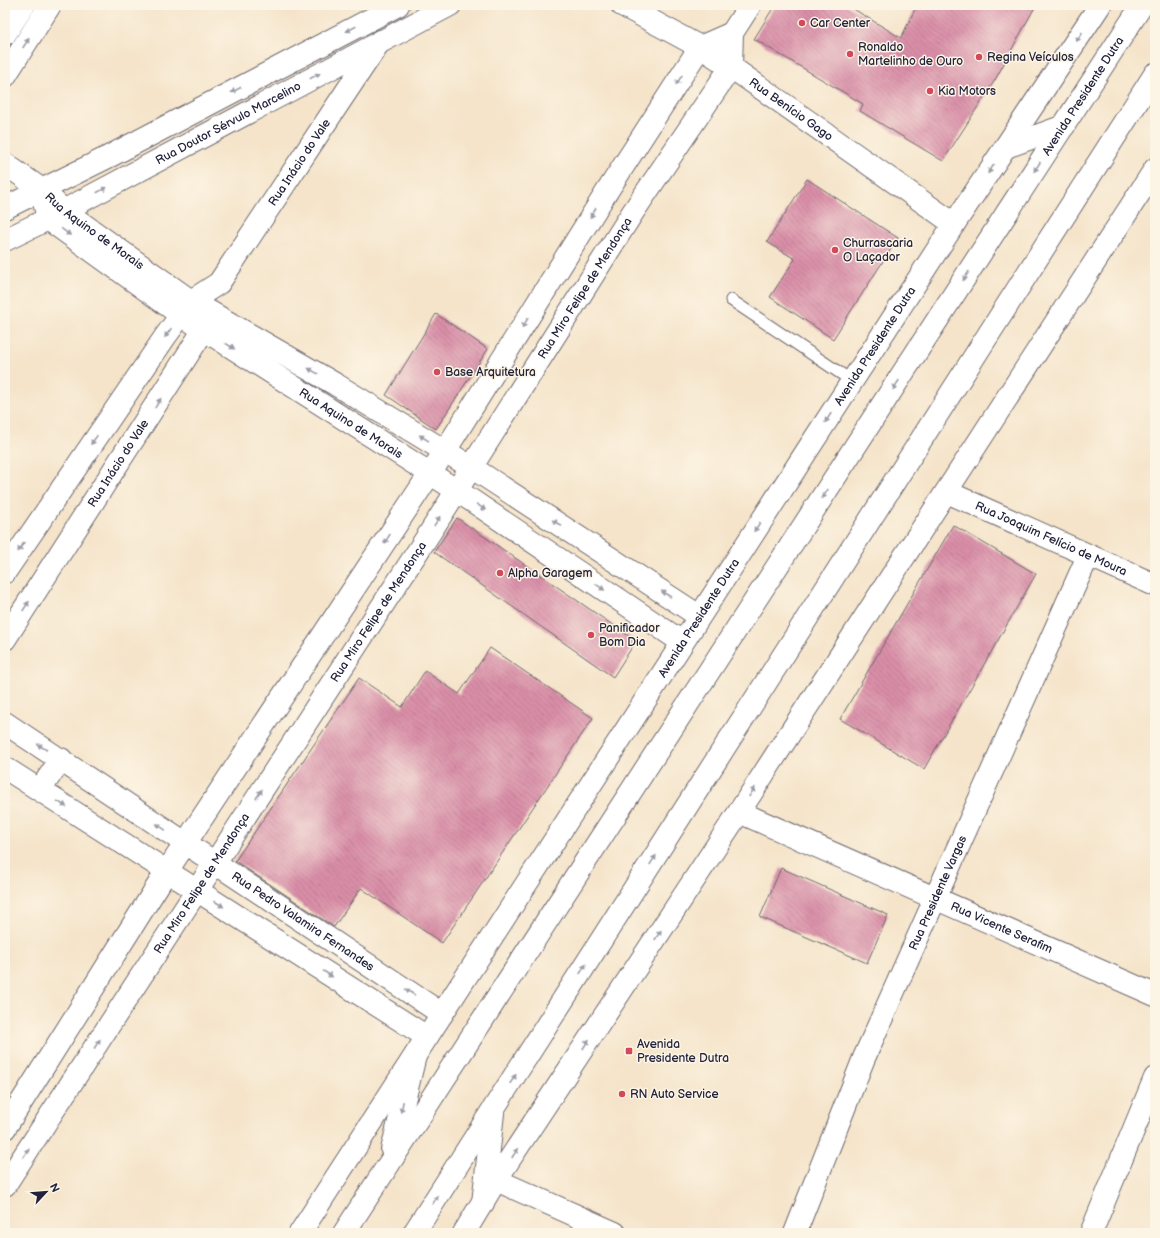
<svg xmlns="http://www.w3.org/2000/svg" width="1160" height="1238" viewBox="0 0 1160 1238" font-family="'Balsamiq Sans',sans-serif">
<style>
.building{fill:url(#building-back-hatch)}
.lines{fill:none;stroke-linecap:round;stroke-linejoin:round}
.lane-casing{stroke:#6c666d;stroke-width:13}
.street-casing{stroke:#6c666d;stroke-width:24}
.secondary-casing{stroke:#6c666d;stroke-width:24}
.primary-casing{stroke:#6c666d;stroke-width:24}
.lane{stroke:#fff;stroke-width:11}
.street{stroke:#fff;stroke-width:22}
.secondary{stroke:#fff;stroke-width:22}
.primary{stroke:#fff;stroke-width:22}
.oneway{fill:#9c9ca7}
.poi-dot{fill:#d1495b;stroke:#fcf5e5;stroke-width:1.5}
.labels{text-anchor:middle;stroke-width:3;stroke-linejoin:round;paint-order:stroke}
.poi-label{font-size:12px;fill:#22223b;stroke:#fcf5e5;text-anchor:start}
.street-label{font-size:12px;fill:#22223b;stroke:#fcf5e5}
</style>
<defs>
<pattern id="building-back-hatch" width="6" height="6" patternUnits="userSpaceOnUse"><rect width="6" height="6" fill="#da8ea8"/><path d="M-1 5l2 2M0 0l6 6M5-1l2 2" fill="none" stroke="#b0748a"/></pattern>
</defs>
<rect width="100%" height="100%" fill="#fcf5e5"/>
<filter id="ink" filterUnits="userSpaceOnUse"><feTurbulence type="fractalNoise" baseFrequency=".025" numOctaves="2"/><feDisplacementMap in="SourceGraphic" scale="8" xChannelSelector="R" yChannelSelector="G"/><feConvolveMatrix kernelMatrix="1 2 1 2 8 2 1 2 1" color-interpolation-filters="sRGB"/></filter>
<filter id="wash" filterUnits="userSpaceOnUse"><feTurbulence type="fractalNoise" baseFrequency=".012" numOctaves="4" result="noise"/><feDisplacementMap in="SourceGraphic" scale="16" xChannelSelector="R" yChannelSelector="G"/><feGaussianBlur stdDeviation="0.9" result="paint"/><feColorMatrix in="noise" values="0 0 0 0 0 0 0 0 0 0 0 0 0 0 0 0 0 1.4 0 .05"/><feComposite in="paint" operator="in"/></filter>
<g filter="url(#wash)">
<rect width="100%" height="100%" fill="#f5e4ca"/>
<g id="blocks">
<g class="building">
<path d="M775 5H847L901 38 917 5H1036L995 80 943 161 860 111 863 104 754 39Z"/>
<path d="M807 179 898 238 833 339 770 297 795 259 767 242Z"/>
<path d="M436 314 488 349 436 429 386 395Z"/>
<path d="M457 518 636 641 613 677 434 552Z"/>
<path d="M953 525 1036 574 924 769 840 719Z"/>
<path d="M490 648 593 718 442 943 361 888 334 927 235 861 359 678 402 707 425 671 459 694Z"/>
<path d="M781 868 888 915 867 963 760 917Z"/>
</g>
</g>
</g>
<g filter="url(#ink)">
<use href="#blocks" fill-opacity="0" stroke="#6c666d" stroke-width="1"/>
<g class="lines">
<defs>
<path id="lane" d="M731 300 852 381"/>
<g id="street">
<path id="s1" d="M622 5 700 47 731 67 954 224"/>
<path id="s2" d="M5 164 41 189 63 210 191 301 335 384 471 467 699 616"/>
<path id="s3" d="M44 202 48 219 181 315 456 490 682 642"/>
<path id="s4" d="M947 492 1155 585"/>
<path id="s5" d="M5 572 165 337 191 301 219 283 380 41"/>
<path id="s6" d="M5 639 212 317"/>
<path id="s7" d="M5 723 442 1014"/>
<path d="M5 768 427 1037"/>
<path d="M40 790 61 759"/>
<path id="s8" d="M739 812 1155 995"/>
<path d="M5 1128 167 871 445 451 606 193 700 47 732 33"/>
<path d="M496 1180 615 1233"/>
<path id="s9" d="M5 1185 431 531 633 212 731 67 732 33 750 5"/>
<path id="s10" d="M795 1233 864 1058 1088 556"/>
<path d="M1091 1233 1155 1078"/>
</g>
<g id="secondary">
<path d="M5 34 24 5"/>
<path d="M5 76 50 5"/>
<path d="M5 208 110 156 398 5"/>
<path id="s11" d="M5 240 48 219 450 5"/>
<path id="s12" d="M300 1233 954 224 1100 5"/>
<path d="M464 1233 496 1180 739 812 1155 169"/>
</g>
<g id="primary">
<path d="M1006 147 1064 126"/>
<path d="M392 1150 415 1056"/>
<path d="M483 1203 493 1113"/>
<path id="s13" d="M344 1233 1142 5"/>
<path d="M414 1233 1155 74"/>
</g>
</defs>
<use href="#lane" class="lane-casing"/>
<use href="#street" class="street-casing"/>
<use href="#secondary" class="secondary-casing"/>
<use href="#primary" class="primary-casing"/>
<use href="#lane" class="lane"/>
<use href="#street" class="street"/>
<use href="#secondary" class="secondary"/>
<use href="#primary" class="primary"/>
</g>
<defs><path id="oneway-solid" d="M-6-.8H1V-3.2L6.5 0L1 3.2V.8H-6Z"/></defs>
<g class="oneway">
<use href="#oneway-solid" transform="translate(351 29) rotate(152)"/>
<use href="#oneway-solid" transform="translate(1079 37) rotate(124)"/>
<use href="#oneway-solid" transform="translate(26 43) rotate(-57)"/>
<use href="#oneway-solid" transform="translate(315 76) rotate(-28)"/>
<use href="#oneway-solid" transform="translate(679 80) rotate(123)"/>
<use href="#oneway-solid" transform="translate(236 90) rotate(152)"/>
<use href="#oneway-solid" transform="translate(1037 167) rotate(123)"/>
<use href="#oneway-solid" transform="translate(991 169) rotate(124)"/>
<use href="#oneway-solid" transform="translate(102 190) rotate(-28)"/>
<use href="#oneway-solid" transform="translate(593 213) rotate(122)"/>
<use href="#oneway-solid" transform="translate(66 232) rotate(36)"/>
<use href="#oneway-solid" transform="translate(966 276) rotate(123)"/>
<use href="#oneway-solid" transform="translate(525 323) rotate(122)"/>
<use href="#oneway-solid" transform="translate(168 333) rotate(126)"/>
<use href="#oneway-solid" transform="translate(230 346) rotate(32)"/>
<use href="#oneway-solid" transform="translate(313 371) rotate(-151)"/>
<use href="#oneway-solid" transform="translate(896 385) rotate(123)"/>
<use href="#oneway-solid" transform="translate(158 403) rotate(-58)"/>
<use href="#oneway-solid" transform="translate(828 418) rotate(123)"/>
<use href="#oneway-solid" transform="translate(424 438) rotate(-148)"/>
<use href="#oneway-solid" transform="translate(94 440) rotate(125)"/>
<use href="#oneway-solid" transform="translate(825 494) rotate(123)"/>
<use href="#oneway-solid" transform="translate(481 507) rotate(34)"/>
<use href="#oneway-solid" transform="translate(437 521) rotate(-58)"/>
<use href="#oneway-solid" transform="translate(557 523) rotate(-147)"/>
<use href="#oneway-solid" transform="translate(757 527) rotate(123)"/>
<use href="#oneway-solid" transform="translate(387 539) rotate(123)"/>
<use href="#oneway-solid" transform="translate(21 547) rotate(124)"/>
<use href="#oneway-solid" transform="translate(600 587) rotate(34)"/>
<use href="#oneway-solid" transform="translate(666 594) rotate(-147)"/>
<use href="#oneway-solid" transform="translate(26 606) rotate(-57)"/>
<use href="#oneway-solid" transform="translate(42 747) rotate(-147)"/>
<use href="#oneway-solid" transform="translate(752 792) rotate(-57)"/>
<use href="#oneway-solid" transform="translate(259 794) rotate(-57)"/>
<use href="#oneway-solid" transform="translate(62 804) rotate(32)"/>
<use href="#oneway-solid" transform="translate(161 827) rotate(-146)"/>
<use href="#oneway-solid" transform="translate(653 860) rotate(-57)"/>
<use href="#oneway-solid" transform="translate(219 904) rotate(33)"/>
<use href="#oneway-solid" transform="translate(658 935) rotate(-57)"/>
<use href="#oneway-solid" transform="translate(583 969) rotate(-57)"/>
<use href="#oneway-solid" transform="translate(328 974) rotate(33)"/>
<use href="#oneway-solid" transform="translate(410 992) rotate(-147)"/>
<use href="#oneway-solid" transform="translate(97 1044) rotate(-57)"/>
<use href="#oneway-solid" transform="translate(586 1044) rotate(-57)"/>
<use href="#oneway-solid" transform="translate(513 1079) rotate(-57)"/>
<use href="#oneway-solid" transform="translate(402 1107) rotate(103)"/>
<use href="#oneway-solid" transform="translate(26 1153) rotate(-57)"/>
<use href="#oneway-solid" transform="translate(515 1153) rotate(-57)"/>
<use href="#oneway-solid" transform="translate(435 1200) rotate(-58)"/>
</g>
</g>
<g class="poi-dot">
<circle cx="802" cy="23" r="4"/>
<circle cx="850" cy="54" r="4"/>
<circle cx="979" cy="57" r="4"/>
<circle cx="930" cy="91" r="4"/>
<circle cx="835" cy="250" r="4"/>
<circle cx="437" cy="372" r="4"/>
<circle cx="500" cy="573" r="4"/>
<circle cx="591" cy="635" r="4"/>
<rect x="625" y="1047" width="8" height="8" rx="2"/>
<circle cx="622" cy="1094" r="4"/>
</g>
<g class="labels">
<g class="poi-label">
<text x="810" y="27">Car Center</text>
<text x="858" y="51">Ronaldo<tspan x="858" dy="14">Martelinho de Ouro</tspan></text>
<text x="987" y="61">Regina Veículos</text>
<text x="938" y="95">Kia Motors</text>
<text x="843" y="247">Churrascaria<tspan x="843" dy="14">O Laçador</tspan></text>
<text x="445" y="376">Base Arquitetura</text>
<text x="508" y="577">Alpha Garagem</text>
<text x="599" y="632">Panificador<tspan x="599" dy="14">Bom Dia</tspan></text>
<text x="637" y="1048">Avenida<tspan x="637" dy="14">Presidente Dutra</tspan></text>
<text x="630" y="1098">RN Auto Service</text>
</g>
<g class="street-label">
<text dy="4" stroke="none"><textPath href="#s13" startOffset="1356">Avenida Presidente Dutra</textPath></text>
<text dy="4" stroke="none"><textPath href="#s1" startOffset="199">Rua Benício Gago</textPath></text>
<text dy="4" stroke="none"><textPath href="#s11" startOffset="252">Rua Doutor Sérvulo Marcelino</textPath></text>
<text dy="4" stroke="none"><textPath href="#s5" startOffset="507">Rua Inácio do Vale</textPath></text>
<text dy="4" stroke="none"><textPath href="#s2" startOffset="112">Rua Aquino de Morais</textPath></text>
<text dy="4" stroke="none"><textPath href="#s9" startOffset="1068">Rua Miro Felipe de Mendonça</textPath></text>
<text dy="4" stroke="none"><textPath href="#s12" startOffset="1057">Avenida Presidente Dutra</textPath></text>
<text dy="4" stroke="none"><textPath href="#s3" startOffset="383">Rua Aquino de Morais</textPath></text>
<text dy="4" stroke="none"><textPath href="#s6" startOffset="209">Rua Inácio do Vale</textPath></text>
<text dy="4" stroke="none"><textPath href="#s4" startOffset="114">Rua Joaquim Felício de Moura</textPath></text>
<text dy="4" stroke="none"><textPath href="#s9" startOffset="684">Rua Miro Felipe de Mendonça</textPath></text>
<text dy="4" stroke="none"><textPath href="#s12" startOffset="733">Avenida Presidente Dutra</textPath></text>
<text dy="4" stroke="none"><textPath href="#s9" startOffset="360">Rua Miro Felipe de Mendonça</textPath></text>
<text dy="4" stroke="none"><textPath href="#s10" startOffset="369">Rua Presidente Vargas</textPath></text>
<text dy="4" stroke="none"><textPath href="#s7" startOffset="358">Rua Pedro Valamira Fernandes</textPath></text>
<text dy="4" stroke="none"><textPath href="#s8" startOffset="287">Rua Vicente Serafim</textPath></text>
</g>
</g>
<rect width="1160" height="1238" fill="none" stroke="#fcf5e5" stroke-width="20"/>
<g transform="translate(46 1192) rotate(64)" stroke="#fcf5e5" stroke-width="3" paint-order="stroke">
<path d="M0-3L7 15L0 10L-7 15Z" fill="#22223b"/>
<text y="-6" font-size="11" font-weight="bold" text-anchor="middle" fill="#22223b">N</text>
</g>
</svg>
